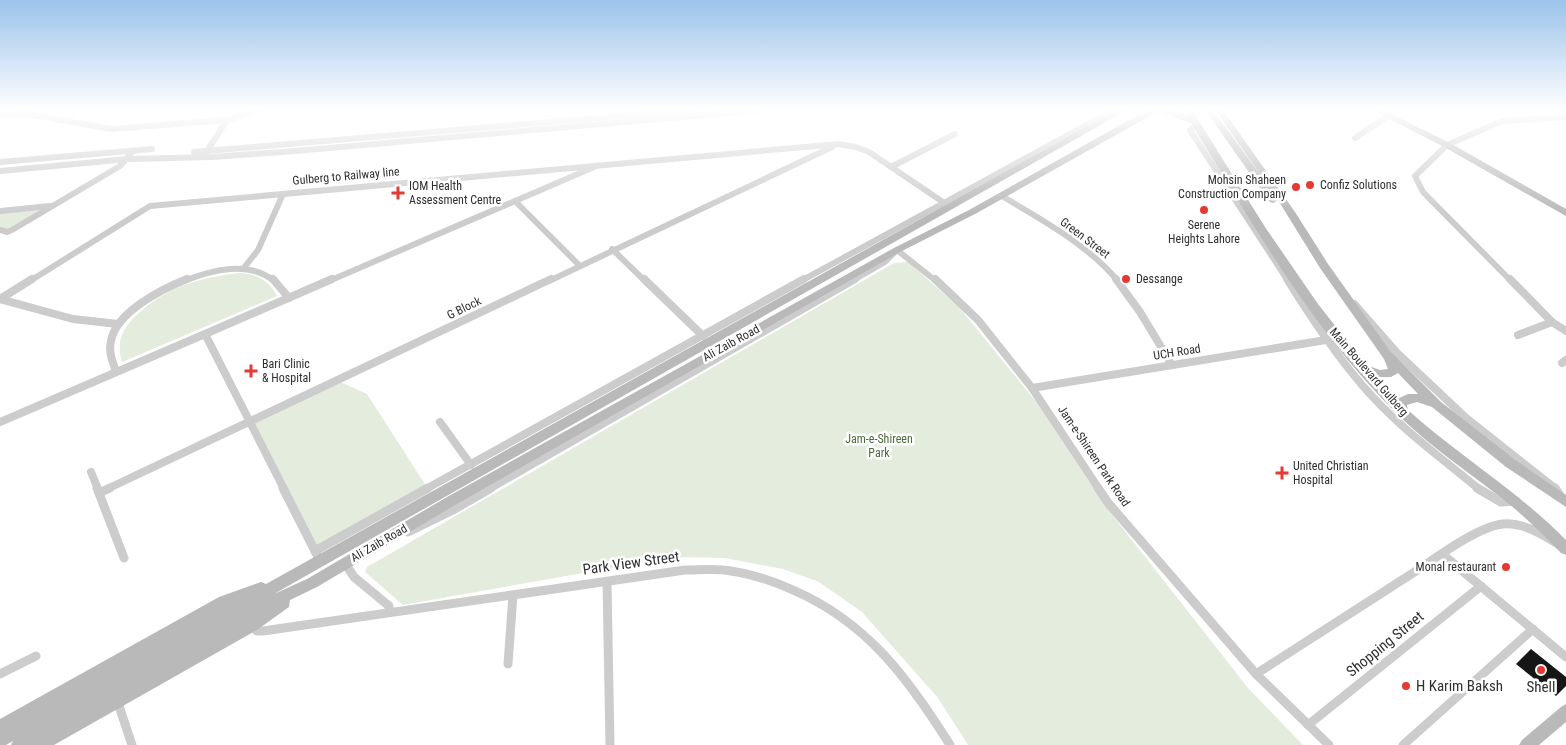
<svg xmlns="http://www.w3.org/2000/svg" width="1566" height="745" viewBox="0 0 1566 745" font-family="'Roboto Condensed',sans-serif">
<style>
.green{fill:#e3ecdd}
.building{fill:#161616}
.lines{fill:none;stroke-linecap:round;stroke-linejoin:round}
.secondary-tunnel{stroke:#d5d5d5;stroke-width:9;stroke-dasharray:9 4.5;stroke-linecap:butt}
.street-far2{stroke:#ccc;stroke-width:6}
.street-far1{stroke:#ccc;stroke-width:8}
.street{stroke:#ccc;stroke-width:9}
.secondary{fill:#b9b9b9;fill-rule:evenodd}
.poi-dot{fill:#e53932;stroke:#fff;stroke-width:2}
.labels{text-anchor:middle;stroke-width:5;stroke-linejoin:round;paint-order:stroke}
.street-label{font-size:12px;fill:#2f2f2f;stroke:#fff}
.poi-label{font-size:12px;fill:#2f2f2f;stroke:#fff;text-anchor:start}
.park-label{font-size:12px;fill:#4d6a3c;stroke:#fff}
.near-street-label{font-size:15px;fill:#2f2f2f;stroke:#fff}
.near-poi-label{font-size:15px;fill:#2f2f2f;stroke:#fff;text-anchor:start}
</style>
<rect width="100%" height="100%" fill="#fff"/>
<g class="green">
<path d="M48 207 9 230 0 227V212Z"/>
<path d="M908 262 958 306 1038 404 1106 507 1248 688 1303 745H968L938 698 862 612 819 582 783 569 725 558 673 557 403 605 365 572 367 567 894 263Z"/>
<path d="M240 273C257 274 269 280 277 296L122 362C115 340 124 326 140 312 169 286 202 277 240 273Z"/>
<path d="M338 381 367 394 428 489 315 551 249 424Z"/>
</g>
<path class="building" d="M1531 649 1566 677V686L1556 696 1516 664Z"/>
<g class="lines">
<path class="secondary-tunnel" d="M1135 113 1140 110"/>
<g class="street-far2">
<path d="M0 115 27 114 111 129 227 120 259 110"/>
<path d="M1197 125 1190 130 1288 281"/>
<path d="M1355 138 1389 115"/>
<path d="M194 152 691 110"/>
<path d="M205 154 227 120"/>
<path d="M0 162 152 149"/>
<path d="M891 167 955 134"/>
<path d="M0 171 128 159 213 157 295 151 761 110"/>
<path d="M1002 196C1043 221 1087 244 1118 281"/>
<path d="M515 201 579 265"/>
<path d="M0 211 50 206"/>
<path d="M0 230 7 232 12 230 120 166 133 151"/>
<path d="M612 249 645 281"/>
<path d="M243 269 258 250 283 194"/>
<path d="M30 281 150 206 838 144 856 147 869 152 943 202"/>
<path d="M184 281C212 270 249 260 274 281"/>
<path d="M329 281 594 167"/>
<path d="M549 281 832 147"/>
<path d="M801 281 1114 110"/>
<path d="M852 281 885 262 897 250 936 281"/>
<path d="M1511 281 1423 192 1415 176 1447 145 1502 121 1566 117"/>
</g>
<g class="street-far1">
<path d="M273 279 289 298"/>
<path d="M644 279 703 336"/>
<path d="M935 279 978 320 1032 388 1099 489"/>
<path d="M1116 279 1140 312 1172 365"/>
<path d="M1287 279C1310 316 1334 352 1362 385 1396 425 1439 456 1479 489"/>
<path d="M1510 279 1552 322 1566 331"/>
<path d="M0 299 32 279"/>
<path d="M0 299 73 319 118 324"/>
<path d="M1354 304 1397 353 1466 418 1556 489"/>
<path d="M1518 335 1552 322"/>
<path d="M1562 363 1566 360"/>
<path d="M116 372C113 362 108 352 111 341 116 312 162 289 187 279"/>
<path d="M1032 388 1326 340"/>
<path d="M0 422 205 334"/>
<path d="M440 422 471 465"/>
<path d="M91 472 98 489"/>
<path d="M107 489 551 279"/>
<path d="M284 489 205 334 332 279"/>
<path d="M426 489 804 279"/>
<path d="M489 489 855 279"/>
</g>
<g class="street">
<path d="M97 488 124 558"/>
<path d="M283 488 317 555"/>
<path d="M1098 488 1109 504 1256 674 1329 745"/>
<path d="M1477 488 1501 502 1516 501"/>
<path d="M1555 488 1559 494"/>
<path d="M99 493 110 488"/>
<path d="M408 532 453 510 491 488"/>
<path d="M315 551 428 488"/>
<path d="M1442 554 1566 657"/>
<path d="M348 562 345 563 354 577 389 606V612"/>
<path d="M607 582 610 745"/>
<path d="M252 625 257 631H263L685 570C700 570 716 568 731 571 752 574 773 581 793 590 867 622 908 678 950 745"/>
<path d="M508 664 513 595"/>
<path d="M0 674 36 656"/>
<path d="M1256 674C1309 640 1363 605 1416 571 1437 557 1479 526 1503 524 1526 522 1548 538 1566 549"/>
<path d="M117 700 132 745"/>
<path d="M1308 725 1481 586"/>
<path d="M1403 745 1533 629"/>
</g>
<g class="secondary">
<path d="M1116 110H1127L274 594 307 579 447 497 894 248 969 210 1147 110H1173L1187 115 1184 110H1192L1265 227 1318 304 1366 365 1380 370 1388 369 1384 359 1320 268 1278 200 1273 203 1270 202 1205 110H1213L1267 184 1215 110H1223L1295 212 1328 264 1390 351 1441 402 1514 459 1566 495V507L1506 467 1432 407 1417 402 1407 405 1408 410C1459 456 1518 491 1566 540V555L1561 553C1543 534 1524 516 1503 499 1468 472 1431 447 1399 416 1313 332 1253 224 1191 123L1157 112 975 214 900 252 455 505 317 587 290 600 289 607 257 630 54 745H11L13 741 6 745H0V719L219 597 261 582 266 584ZM1398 373 1418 394H1408L1397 399 1376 377H1391Z"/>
<path d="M1372 110H1383L1450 143 1566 209V216L1444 147Z"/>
<path d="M1566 704V722L1539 745H1519L1522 740 1561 707Z"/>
</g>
</g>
<linearGradient id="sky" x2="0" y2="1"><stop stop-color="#9bc3ea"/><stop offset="0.51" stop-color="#fff"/><stop offset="1" stop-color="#fff" stop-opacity="0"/></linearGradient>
<rect width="1566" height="215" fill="url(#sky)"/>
<g class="poi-dot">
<circle cx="1310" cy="185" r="5"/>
<circle cx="1296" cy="187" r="5"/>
<path d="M395.5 185.5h5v5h5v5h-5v5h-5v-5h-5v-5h5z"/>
<circle cx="1204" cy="210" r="5"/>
<circle cx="1126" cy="279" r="5"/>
<path d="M248.5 363.5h5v5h5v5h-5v5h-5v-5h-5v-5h5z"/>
<path d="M1279.5 465.5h5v5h5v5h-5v5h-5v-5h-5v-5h5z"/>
<circle cx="1506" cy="567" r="5"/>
<circle cx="1541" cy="670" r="5"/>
<circle cx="1406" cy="686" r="5"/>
</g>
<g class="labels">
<g class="street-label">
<text transform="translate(346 176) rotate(-5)" y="4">Gulberg to Railway line</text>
<text transform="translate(1085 238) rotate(37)" y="4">Green Street</text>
<text transform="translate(464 308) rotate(-26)" y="4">G Block</text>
<text transform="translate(731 343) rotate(-29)" y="4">Ali Zaib Road</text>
<text transform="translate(1177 352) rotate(-9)" y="4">UCH Road</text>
<text transform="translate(1369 372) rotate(49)" y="4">Main Boulevard Gulberg</text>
<text transform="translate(1094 456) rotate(56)" y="4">Jam-e-Shireen Park Road</text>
<text transform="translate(379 543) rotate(-30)" y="4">Ali Zaib Road</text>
</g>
<g class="poi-label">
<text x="1286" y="184" text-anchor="end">Mohsin Shaheen<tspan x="1286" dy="14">Construction Company</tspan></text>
<text x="1320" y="189">Confiz Solutions</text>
<text x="409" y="190">IOM Health<tspan x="409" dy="14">Assessment Centre</tspan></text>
<text x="1204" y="229" text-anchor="middle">Serene<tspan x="1204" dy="14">Heights Lahore</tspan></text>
<text x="1136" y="283">Dessange</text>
<text x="262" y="368">Bari Clinic<tspan x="262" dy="14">&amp; Hospital</tspan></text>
<text x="1293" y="470">United Christian<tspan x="1293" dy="14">Hospital</tspan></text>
<text x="1496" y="571" text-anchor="end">Monal restaurant</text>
</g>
<g class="park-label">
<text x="879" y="443">Jam-e-Shireen<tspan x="879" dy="14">Park</tspan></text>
</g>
<g class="near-street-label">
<text transform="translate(631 563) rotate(-8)" y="5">Park View Street</text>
<text transform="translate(1385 644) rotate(-39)" y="5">Shopping Street</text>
</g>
<g class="near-poi-label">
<text x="1416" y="691">H Karim Baksh</text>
<text x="1541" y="692" text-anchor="middle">Shell</text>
</g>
</g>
</svg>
